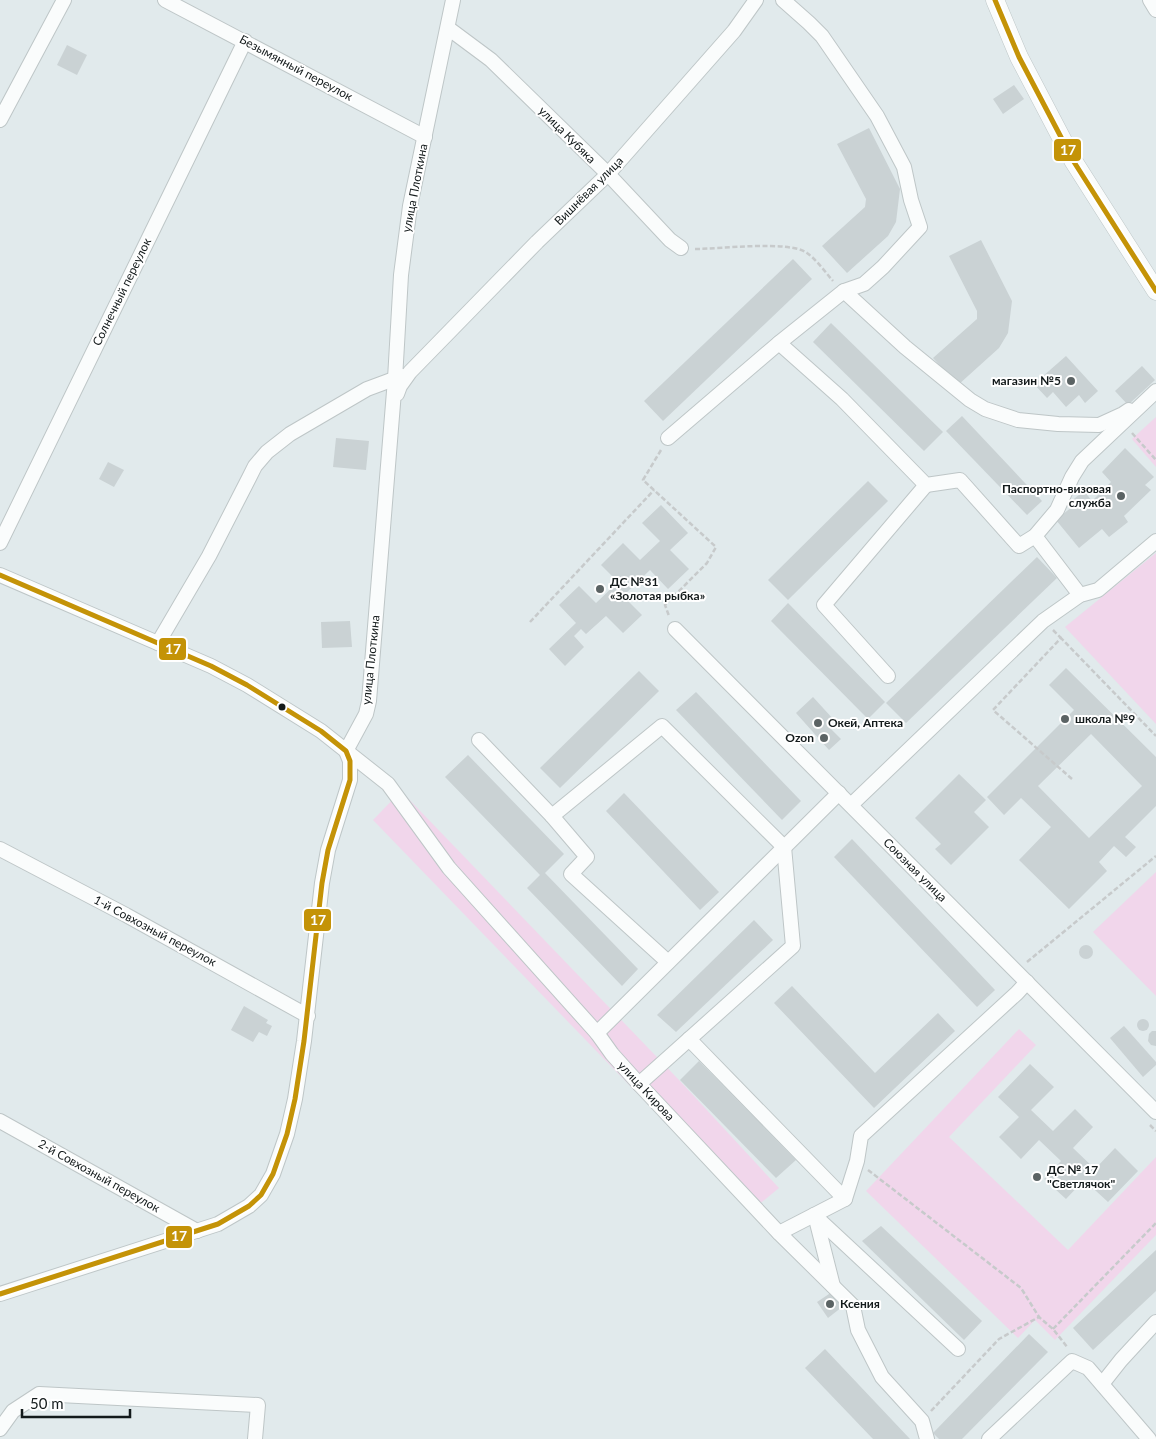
<svg xmlns="http://www.w3.org/2000/svg" width="1156" height="1439" viewBox="0 0 1156 1439" font-family="Lato,sans-serif">
<style>
.grass{fill:#f1d6eb}
.building{fill:#cad2d4;fill-rule:evenodd}
.lines{fill:none;stroke-linecap:round;stroke-linejoin:round}
.minor-casing{stroke:#bec6c7;stroke-width:16}
.major-casing{stroke:#bec6c7;stroke-width:19}
.path{stroke:#c7cacb;stroke-width:2.5;stroke-dasharray:5 2.5;stroke-linecap:butt}
.minor{stroke:#fafcfc;stroke-width:14}
.major{stroke:#fafcfc;stroke-width:18}
.bus-1-casing{stroke:#fff;stroke-width:9}
.bus-1{stroke:#c49307;stroke-width:5}
.poi-dot{fill:#5b6364;stroke:#fff;stroke-width:2}
.bus-dot{fill:#131a1b;stroke:#fff;stroke-width:2}
.labels{text-anchor:middle;stroke-width:4;stroke-linejoin:round;paint-order:stroke}
.street-label{font-size:12px;fill:#131a1b;stroke:#fff}
.poi-label{font-size:12px;font-weight:bold;fill:#131a1b;stroke:#fff;text-anchor:start}
.line-badge{stroke:#fff;stroke-width:2}
.badge-label{font-size:14px;text-anchor:middle;font-weight:bold;fill:#fff}
</style>
<rect width="100%" height="100%" fill="#e1eaec"/>
<g class="grass">
<path d="M1156 417V467L1132 439Z"/>
<path d="M1156 553V724L1065 627Z"/>
<path d="M401 791 679 1080 779 1188 751 1211 373 820Z"/>
<path d="M1156 872V996L1093 932Z"/>
<path d="M1019 1029 1036 1045 949 1137 1068 1250 1156 1157V1235L1055 1340 1035 1320 1018 1338 866 1191Z"/>
</g>
<g class="building">
<path d="M67 45 87 55 77 75 57 65Z"/>
<path d="M1014 85 1024 99 1003 114 993 99Z"/>
<path d="M869 128 900 189 896 222 888 236 847 273 822 246 865 207 866 199 837 144Z"/>
<path d="M981 240 1012 301 1008 333 999 348 958 385 933 358 977 319V311L949 256Z"/>
<path d="M793 259 812 279 663 421 644 401Z"/>
<path d="M831 323 943 432 924 451 813 342Z"/>
<path d="M1066 356 1098 391 1085 403 1079 395 1066 407 1053 392 1047 398 1034 384Z"/>
<path d="M1142 366 1155 380 1128 405 1115 391Z"/>
<path d="M962 416 1042 501 1027 515 946 431Z"/>
<path d="M336 438 369 441 366 470 333 467Z"/>
<path d="M1125 448 1154 477 1145 485 1151 490 1124 516 1128 522 1109 537 1102 529 1079 548 1056 520 1073 506 1070 502 1084 491 1092 501 1111 482 1102 472Z"/>
<path d="M108 462 124 470 114 487 99 479Z"/>
<path d="M868 481 888 501 788 600 768 580Z"/>
<path d="M661 505 688 533 670 550 689 569 668 589 650 570 623 596 642 615 623 633 606 616 586 634 581 629 574 636 584 647 565 666 549 649 576 623 559 605 579 586 596 603 618 582 601 565 623 543 640 560 660 541 642 523Z"/>
<path d="M1037 557 1057 578 906 723 886 703Z"/>
<path d="M788 603 885 702 868 719 771 621Z"/>
<path d="M350 621 352 647 322 648 321 622Z"/>
<path d="M1066 668 1156 757V806L1125 837 1136 847 1126 857 1114 846 1099 862 1107 871 1069 909 1019 860 1051 827 1021 798 1004 815 987 797 1074 710 1049 685ZM1091 734 1142 786 1089 838 1038 786Z"/>
<path d="M639 671 659 691 560 788 540 768Z"/>
<path d="M696 692 801 801 782 820 676 710Z"/>
<path d="M813 697 834 720 828 726 841 739 829 750 796 713Z"/>
<path d="M468 755 564 854 545 873 638 969 622 986 527 888 540 875 445 777Z"/>
<path d="M959 774 986 800 974 812 989 827 951 865 935 849 941 844 915 818Z"/>
<path d="M624 793 719 892 700 910 606 811Z"/>
<path d="M852 839 995 990 977 1007 834 857Z"/>
<path d="M754 920 773 940 676 1032 657 1015Z"/>
<circle cx="1086" cy="952" r="7"/>
<path d="M792 986 875 1073 938 1013 955 1031 874 1108 774 1003Z"/>
<path d="M244 1006 268 1020 266 1023 272 1026 267 1036 259 1032 253 1042 231 1030Z"/>
<circle cx="1143" cy="1025" r="6"/>
<path d="M1124 1026 1156 1062V1065L1143 1077 1110 1038Z"/>
<path d="M1152 1031H1156V1046L1151 1045 1148 1041 1149 1034Z"/>
<path d="M699 1061 796 1160 776 1178 680 1080Z"/>
<path d="M1030 1064 1054 1087 1031 1110 1053 1131 1075 1109 1093 1127 1073 1148 1095 1169 1115 1148 1138 1171 1108 1202 1084 1180 1066 1199 1044 1179 1061 1161 1039 1140 1021 1159 999 1137 1019 1117 998 1097Z"/>
<path d="M881 1226 982 1321 964 1340 862 1241Z"/>
<path d="M1156 1250V1291L1093 1350 1073 1328Z"/>
<path d="M832 1292 842 1307 828 1318 817 1302Z"/>
<path d="M1029 1334 1048 1352 962 1439H939L933 1433Z"/>
<path d="M825 1349 910 1439H873L805 1368Z"/>
</g>
<g class="lines">
<defs>
<g id="minor">
<path d="M165 0 425 137"/>
<path d="M1150 0 1156 10"/>
<path d="M448 28 491 60 608 174 670 240 681 248"/>
<path d="M0 120 64 0"/>
<path d="M844 291 905 347 970 400 985 409 1018 420 1058 424 1099 425 1123 414 1129 410"/>
<path d="M779 343 842 399 926 485 960 480 1019 546 1035 536 1057 510 1072 477 1082 461 1156 391"/>
<path d="M397 394 400 386 410 372 537 242 608 174 734 31 756 0"/>
<path d="M668 438 779 343 844 291 864 284 883 267 920 227 911 200 904 167 877 116 822 36 809 23 783 0"/>
<path d="M1035 536 1080 595"/>
<path d="M0 543 245 41"/>
<path d="M0 575 211 666 247 685 321 731 388 784 449 868 597 1033 612 1054 639 1084 779 1233 853 1306 858 1330 882 1377 922 1421 927 1439"/>
<path d="M675 629 1156 1112"/>
<path d="M158 643 209 556 249 478 255 466 267 452 290 434 367 389 402 376"/>
<path d="M888 676 824 605 926 485"/>
<path d="M479 740 552 816"/>
<path d="M851 805 1043 621 1080 595 1098 590 1156 541"/>
<path d="M0 849 126 915 308 1016"/>
<path d="M597 1033 839 793"/>
<path d="M689 1039 845 1199"/>
<path d="M639 1084 793 946 784 847 662 726 552 816 587 857 571 874 668 962"/>
<path d="M0 1121 197 1231"/>
<path d="M814 1215 958 1349"/>
<path d="M815 1215 833 1286"/>
<path d="M779 1233 845 1199 857 1161 861 1136 1017 993 1027 982"/>
<path d="M0 1294 218 1224 249 1206 261 1195 273 1174 287 1134 295 1099 304 1041 322 883 328 850 350 780V761L346 751 366 714 369 701 395 379 401 275 410 206 453 0"/>
<path d="M1102 1384 1121 1360 1156 1322"/>
<path d="M0 1429 13 1411 39 1394 258 1405 255 1439"/>
<path d="M989 1439 1072 1361 1088 1368 1149 1439"/>
</g>
<path id="major" d="M995 0 1019 57 1074 162 1156 291"/>
</defs>
<use href="#minor" class="minor-casing"/>
<use href="#major" class="major-casing"/>
<g class="path">
<path d="M695 249C719 249 790 240 807 253 817 260 825 272 833 281"/>
<path d="M1132 433 1156 460"/>
<path d="M661 450 643 480 716 547 707 563 665 605 669 616"/>
<path d="M530 622 654 490"/>
<path d="M1053 630 1061 638"/>
<path d="M1072 779 993 710 1061 638 1156 736"/>
<path d="M1027 962 1156 856"/>
<path d="M1150 1125 1156 1131"/>
<path d="M868 1170 1021 1288 1039 1317"/>
<path d="M1053 1329 1156 1223"/>
<path d="M931 1411 999 1339 1039 1317 1053 1329 1068 1348"/>
</g>
<use href="#minor" class="minor"/>
<use href="#major" class="major"/>
<defs>
<g id="bus-1">
<path d="M995 0 1019 57 1074 162 1156 291"/>
<path d="M0 575 211 666 247 685 321 731 346 751 350 761V780L328 850 322 883 304 1041 295 1099 287 1134 273 1174 261 1195 249 1206 218 1224 0 1294"/>
</g>
</defs>
<use href="#bus-1" class="bus-1-casing"/>
<use href="#bus-1" class="bus-1"/>
</g>
<g class="poi-dot">
<circle cx="1071" cy="381" r="5"/>
<circle cx="1121" cy="496" r="5"/>
<circle cx="600" cy="589" r="5"/>
<circle cx="1065" cy="719" r="5"/>
<circle cx="818" cy="723" r="5"/>
<circle cx="824" cy="738" r="5"/>
<circle cx="1037" cy="1177" r="5"/>
<circle cx="830" cy="1304" r="5"/>
</g>
<circle class="bus-dot" cx="282" cy="707" r="4.5"/>
<g class="labels">
<g class="street-label">
<text transform="translate(296 68) rotate(28)" y="4">Безымянный переулок</text>
<text transform="translate(567 135) rotate(45)" y="4">улица Кубяка</text>
<text transform="translate(415 188) rotate(-79)" y="4">улица Плоткина</text>
<text transform="translate(589 191) rotate(-45)" y="4">Вишнёвая улица</text>
<text transform="translate(122 292) rotate(-64)" y="4">Солнечный переулок</text>
<text transform="translate(371 660) rotate(-84)" y="4">улица Плоткина</text>
<text transform="translate(915 870) rotate(45)" y="4">Союзная улица</text>
<text transform="translate(155 931) rotate(28)" y="4">1-й Совхозный переулок</text>
<text transform="translate(646 1091) rotate(47)" y="4">улица Кирова</text>
<text transform="translate(99 1176) rotate(29)" y="4">2-й Совхозный переулок</text>
</g>
<g class="poi-label">
<text x="1061" y="385" text-anchor="end">магазин №5</text>
<text x="1111" y="493" text-anchor="end">Паспортно-визовая<tspan x="1111" dy="14">служба</tspan></text>
<text x="610" y="586">ДС №31<tspan x="610" dy="14">«Золотая рыбка»</tspan></text>
<text x="1075" y="723">школа №9</text>
<text x="828" y="727">Окей, Аптека</text>
<text x="814" y="742" text-anchor="end">Ozon</text>
<text x="1047" y="1174">ДС № 17<tspan x="1047" dy="14">"Светлячок"</tspan></text>
<text x="840" y="1308">Ксения</text>
</g>
</g>
<g class="line-badge">
<rect x="1053" y="138" width="29" height="24" rx="5" fill="#c49307"/>
<rect x="158" y="637" width="29" height="24" rx="5" fill="#c49307"/>
<rect x="303" y="908" width="29" height="24" rx="5" fill="#c49307"/>
<rect x="165" y="1225" width="28" height="24" rx="5" fill="#c49307"/>
</g>
<g class="badge-label">
<text x="1068" y="155">17</text>
<text x="173" y="654">17</text>
<text x="318" y="925">17</text>
<text x="179" y="1241">17</text>
</g>
<path d="M22 1409v8h108v-8" fill="none" stroke="#131a1b" stroke-width="2.5"/>
<text x="30" y="1409" font-size="15" fill="#131a1b" stroke="#ffffff" stroke-width="4" paint-order="stroke">50 m</text>
</svg>
